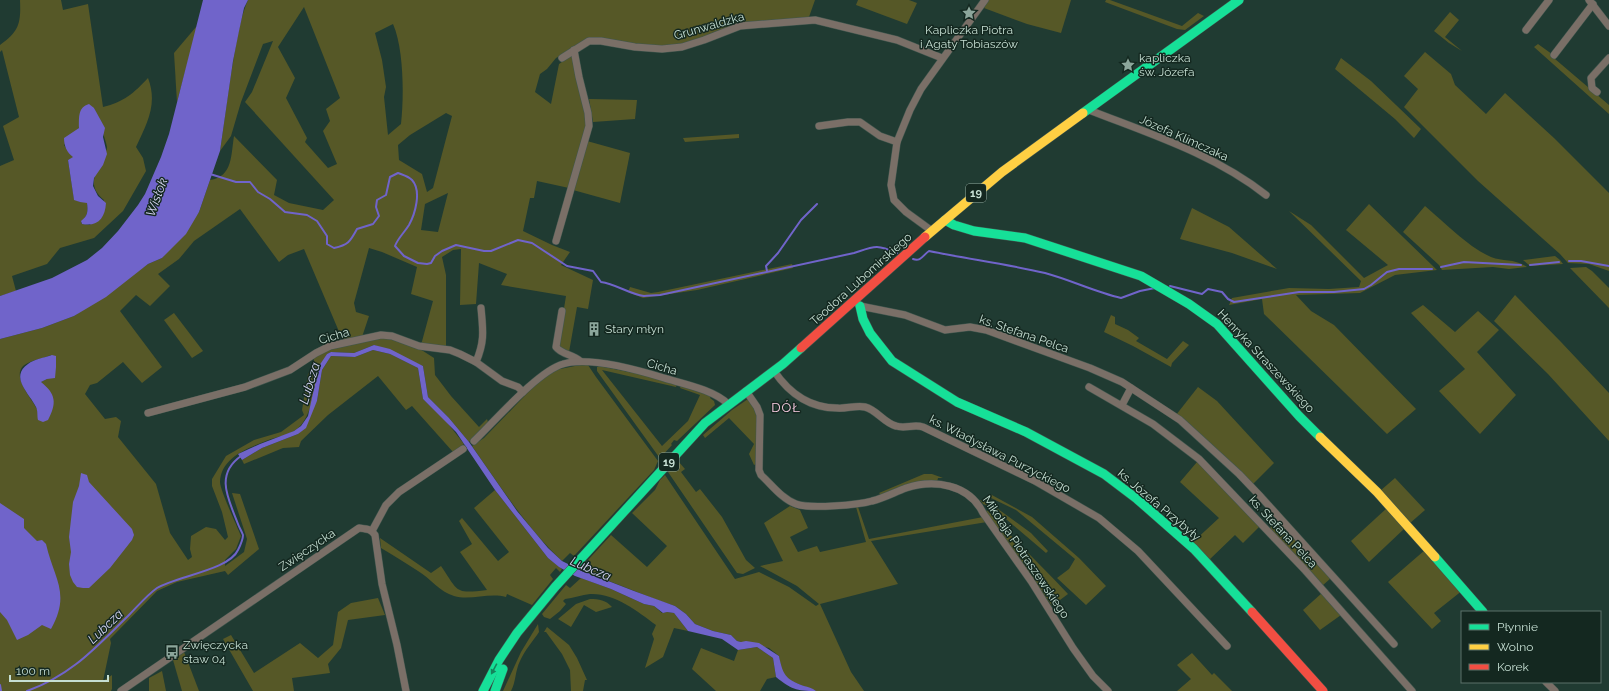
<svg xmlns="http://www.w3.org/2000/svg" width="1609" height="691" viewBox="0 0 1609 691" font-family="Raleway,sans-serif">
<style>
.green{fill:#565827;fill-rule:evenodd}
.water{fill:#7064ca}
.lines{fill:none;stroke-linecap:round;stroke-linejoin:round}
.stream{stroke:#7064ca;stroke-width:2}
.street-casing{stroke:#40564e;stroke-width:8}
.fast-casing{stroke:#40564e;stroke-width:10}
.slow-casing{stroke:#40564e;stroke-width:10}
.jam-casing{stroke:#40564e;stroke-width:10}
.street{stroke:#7a6f67;stroke-width:7}
.fast{stroke:#16e098;stroke-width:9}
.slow{stroke:#ffcf43;stroke-width:9}
.jam{stroke:#f24e42;stroke-width:9}
.oneway{fill:#15845c}
.labels{text-anchor:middle;stroke-width:3;stroke-linejoin:round;paint-order:stroke}
.shield{fill:#142820;stroke:#91a89d;stroke-width:1}
.shield-label{font-size:11px;font-weight:bold;fill:#c6dfd3}
.street-label{font-size:12px;fill:#c6dfd3;stroke:#142820}
.poi-label{font-size:12px;fill:#c6dfd3;stroke:#142820;text-anchor:start}
.water-label{font-size:13px;font-style:italic;fill:#d3d2ef;stroke:#142820}
.neighbourhood-label{font-size:13px;letter-spacing:1px;fill:#fdcfe6;stroke:#142820}
</style>
<rect width="100%" height="100%" fill="#203b32"/>
<g class="green">
<path d="M20 0H61L63 10 88 4 103 107C124 102 134 93 148 78 158 104 147 123 136 147L143 158 146 171 123 211 94 238 60 248 47 264 12 276 16 291 0 296V166L14 160 3 126 19 117 2 50 0 52V45C19 31 21 24 20 0ZM94 108C98 117 105 138 107 147 107 150 105 153 104 156 96 173 86 185 104 200L90 225 82 224 81 222C88 216 88 211 87 202H80L74 199 68 160 74 157 70 154 64 145 79 128V118Z"/>
<path d="M248 0H815L809 17 737 24 712 33 697 40 680 44 664 46 635 45 601 40 568 51 556 58 547 69 540 74 535 92 551 104 559 64 573 54 587 118V126L569 188 537 181 534 198H530L523 231 552 245 570 252 561 265 593 280 588 309 577 307 569 352 559 349 558 345 566 296 501 285 507 274 479 263 476 304 460 305 461 249 453 250 442 257 446 275V348L421 345 433 301 411 294 417 267 382 252 369 248 354 303 356 312 369 316 362 337 343 341 304 249 288 255 279 262 240 209 194 241 179 259 158 274 170 286 150 306 136 295 120 311 162 367 142 383 123 362 97 383 90 385 85 394 105 419 116 417 121 421 118 437 156 484 170 533 188 560 192 557 190 549 191 536 206 527 216 529 225 540 228 537 222 512 212 486V479L226 456 254 440 281 432 304 415 302 410 308 374 315 364 313 357 330 349 381 338 391 339 420 349 434 358 435 375 451 396 479 427 487 419 488 422 469 442 449 418 428 397 423 366 374 345 354 353 331 352 327 354C321 371 312 413 301 425 294 434 281 436 271 439 251 447 221 456 220 482 220 490 237 526 241 536L236 549 225 560V566L244 552 247 539 232 493 240 494 259 549 228 575 225 571 177 582 157 591 110 639 111 643 103 681 112 675V689L111 691H0V339L42 328 74 316 148 264 162 258 199 212 210 180C233 177 231 154 234 136L277 180 274 195 289 203 323 210 334 200 245 102 252 92 273 41 263 44 241 102 231 136 220 151C225 117 229 84 235 50 238 34 241 16 248 0ZM304 7 340 98 326 109 330 121 323 131 337 164 328 168 305 142 307 138 286 98 295 78 278 47ZM393 24C404 49 404 97 401 124L388 135 384 97 386 87 382 60 375 33ZM446 113 452 116 433 188 427 192 422 174 399 160 398 145 410 135ZM448 193 438 232 421 230 425 204ZM51 355 47 379 41 382 37 414V409C31 397 6 371 30 362 37 359 45 358 51 355Z"/>
<path d="M858 0H909L917 3 907 24 856 5Z"/>
<path d="M988 0H1071L1061 33 1027 24 984 8Z"/>
<path d="M1106 0H1110L1182 26 1198 13 1204 16 1185 30 1177 29 1105 2Z"/>
<path d="M1450 12 1459 20 1445 37 1462 51 1449 43 1434 31Z"/>
<path d="M196 27 197 28 177 102 174 53Z"/>
<path d="M1538 44 1556 57 1555 59 1609 105V114L1534 47Z"/>
<path d="M1425 52 1451 74 1455 85 1486 114 1505 93 1554 138 1609 193V271L1589 264 1568 263 1560 254 1478 181 1404 107 1418 89 1404 76Z"/>
<path d="M1341 58 1371 81 1421 129 1414 138 1395 119 1335 69Z"/>
<path d="M589 99 637 100 635 119 593 122Z"/>
<path d="M739 134V138L685 142 683 138Z"/>
<path d="M587 141 630 153 620 203 573 190Z"/>
<path d="M1369 204 1437 270 1395 275 1360 293 1296 295 1311 311 1334 325 1416 409 1387 434 1264 314 1262 299 1229 305 1232 298 1289 288 1329 289 1359 287 1361 281 1289 211 1311 225 1364 278 1388 265 1346 230Z"/>
<path d="M1425 206C1444 222 1468 247 1491 257 1503 262 1514 258 1527 267L1509 269 1493 267 1442 270 1439 265 1403 232Z"/>
<path d="M1192 208 1229 227 1277 269 1232 253 1180 239Z"/>
<path d="M1555 256 1560 260 1563 264 1530 266 1523 260Z"/>
<path d="M792 264 793 268 697 290 643 298 628 292 630 287 651 293 658 292Z"/>
<path d="M1586 267 1592 271 1609 288V308L1570 268Z"/>
<path d="M1515 295 1561 342 1609 393V441L1548 374 1494 321Z"/>
<path d="M1423 305 1455 332 1478 311 1499 330 1477 352 1516 395 1480 434 1439 391 1465 369 1411 313Z"/>
<path d="M174 313 203 351 192 358 164 320Z"/>
<path d="M1111 315 1115 317V324L1128 330 1139 338 1136 341 1167 359 1183 341 1189 345 1172 363 1171 367 1133 346 1104 332Z"/>
<path d="M373 350 390 354 418 368 423 399 446 421 464 444 453 452 412 406 406 410 378 376 328 415 301 441 299 447 283 448 244 464 242 460 262 448 298 434 317 401 322 370 331 356 355 357Z"/>
<path d="M580 365H588L596 377 658 461 654 470 574 556 570 553 562 561C526 527 500 486 472 446L484 438 539 381 555 370Z"/>
<path d="M599 366 654 377 677 384 676 387 602 370 662 446 688 421 700 395 680 388 681 386 711 396 710 398 714 401 715 405 677 441 674 440 671 444 672 445 661 457H659L597 371V367Z"/>
<path d="M1198 387 1217 401 1274 463 1252 485 1176 415Z"/>
<path d="M748 399 758 415 756 464 754 465 749 454 754 444 729 418 705 438 703 435 732 410Z"/>
<path d="M678 461 685 469 681 472 696 492 700 489 722 517 746 560 755 568 743 574 737 573 668 472Z"/>
<path d="M1197 462 1261 525 1243 543 1235 535 1209 560 1192 543 1219 518 1180 482Z"/>
<path d="M924 474H932L943 478H938L937 482 882 496 879 493Z"/>
<path d="M665 475 735 579 759 572 789 587 816 606 819 604 797 586 760 566 783 561 764 523 790 506 800 510 808 528 790 537 798 552 817 546 820 552 866 542 856 507H858L869 539 983 517 987 522 871 541 898 584 820 604 851 672 864 691H816L793 682 785 677 781 669 779 656 769 648 737 641 731 635 713 631 695 624 686 614 675 606 660 601 586 572 591 563 588 560 611 535 647 567 667 546 632 513 655 490 660 480Z"/>
<path d="M1395 478 1425 510 1409 524 1380 491Z"/>
<path d="M495 490 548 558 562 569 560 572 556 568 550 575 553 579 532 605 507 594 506 597C489 592 471 601 454 596 440 592 430 578 418 571 406 563 394 556 381 548L380 538 431 573 441 566C459 592 454 594 487 590L460 552 472 544 459 521 462 518 498 561 509 552 474 508Z"/>
<path d="M990 494 1032 517 1079 558 1106 586 1086 605 1057 578 1069 569 1075 559 1016 510 989 497Z"/>
<path d="M980 500 987 501 1031 533 1048 551 1046 553 993 508 983 504Z"/>
<path d="M1387 508 1405 528 1369 562 1351 541Z"/>
<path d="M984 510 988 511C1014 540 1042 566 1068 594L1052 606Z"/>
<path d="M1279 519 1331 578 1322 586 1269 529Z"/>
<path d="M1425 550 1463 590 1434 613 1441 621 1432 629 1388 582Z"/>
<path d="M581 578 611 589 644 604 654 606 662 613 667 612 674 613 688 631 674 628 663 657 645 668 654 639 652 634 656 625C637 611 615 593 590 594 582 595 573 598 565 599L563 601 566 604 560 611 550 619 544 617 542 614 566 585 570 588Z"/>
<path d="M1322 593 1341 615 1320 630 1303 610Z"/>
<path d="M378 598 385 615 348 620 341 648 328 664 330 673 292 678 294 691H253L223 639 231 635 254 673 300 643 318 658 333 645 338 612 351 603Z"/>
<path d="M590 599C599 599 606 600 612 607L596 612 584 605 571 627 558 619 576 604Z"/>
<path d="M538 624 539 632C533 641 525 650 520 661 515 671 516 682 511 691H503L521 652Z"/>
<path d="M547 627 569 645 577 658 587 680H585L583 691H571L570 670 562 654 546 632H544Z"/>
<path d="M757 647 773 658 776 677 767 679 760 691H716L692 669 701 648 734 661 738 650Z"/>
<path d="M184 652 186 657 199 691H182L173 660Z"/>
<path d="M1192 653 1212 675 1214 673 1232 691H1177L1191 679 1177 665Z"/>
<path d="M162 671 166 691H149V678Z"/>
</g>
<g class="water">
<path d="M203 0H248L244 8 239 31 233 61 220 151 199 212 186 234 162 258 148 264 106 297 74 316 42 328 0 339V296L52 278 87 260 102 248 118 231 138 205 145 194 161 157 169 134Z"/>
<path d="M89 104 94 108 105 128 103 137 107 154 103 165 94 178 93 186 98 196 106 203C105 218 98 227 82 224L81 221C88 216 88 211 87 203L80 202 74 200 68 160 73 157C67 153 64 146 64 138L79 128C79 117 78 107 89 104Z"/>
<path d="M374 345 390 349 423 366 428 397 449 418 469 442 517 511 548 548 562 561 580 570 634 591 675 606 686 614 695 624 713 631 731 635 737 641 741 642 746 641 759 643 779 656C783 675 785 679 804 686 808 687 812 688 816 691 796 691 791 689 776 677L773 658 757 647 738 650 722 639 688 631 674 613 667 612 663 613 654 606 644 604 611 589 575 576 559 567 548 558 495 490 456 432 423 399 418 368 390 354 373 350 355 357 331 356 322 370 317 401 306 428 298 434 262 448 242 460 238 454 260 444 294 431 301 426 308 416 319 366 327 354 331 352 354 353Z"/>
<path d="M52 355 56 356V367L55 378 47 379 41 382C56 394 57 403 48 420L43 422 38 420C37 416 38 411 36 407 30 394 9 377 28 364 34 359 44 358 52 355Z"/>
<path d="M81 473 87 475 89 482 132 529 134 535 132 540 110 568 89 588H83L77 587 73 582 70 575 69 564 71 552 69 537 73 502 79 486Z"/>
<path d="M0 503 24 519V528L37 541 42 540 46 544C54 579 71 593 51 629L42 625 28 635 17 640 7 620 0 612Z"/>
</g>
<g class="lines">
<g class="stream">
<path d="M210 174 236 182H250L258 192 270 199 285 212 307 215 317 221 327 236V244L334 248C348 245 350 242 357 229L373 224 379 216 376 207 377 200 386 195 390 177 398 173C403 175 408 176 412 180 422 191 415 214 409 225 404 233 398 238 395 246L404 256 418 263 427 264 431 263 435 256 442 251 456 245 484 251H491L518 240 532 243 567 266 593 271 601 282C616 284 629 294 644 296 648 296 655 295 660 295L854 253C875 246 876 244 897 253"/>
<path d="M913 259C921 262 923 255 929 251 968 259 1007 264 1045 273 1071 280 1095 292 1121 298L1140 291 1155 288"/>
<path d="M1569 261H1581L1609 266"/>
<path d="M1530 265 1559 262"/>
<path d="M1441 267 1464 262 1521 265"/>
<path d="M767 271 766 266 778 253 801 220 817 204"/>
<path d="M1170 286 1202 294 1208 289 1222 292 1228 299 1234 302 1299 292H1334L1364 289 1371 285 1387 272 1399 269H1432"/>
<path d="M0 685 1 691"/>
<path d="M27 691C72 675 96 647 128 616 137 607 147 595 157 588 177 576 229 570 238 550 240 546 243 539 243 535 242 532 239 527 238 524 229 500 214 475 241 456"/>
</g>
<defs>
<g id="street">
<path d="M1589 0 1609 26"/>
<path d="M1526 30 1549 0"/>
<path d="M1554 55 1593 4"/>
<path d="M562 58 589 41H601L635 47 662 49 682 47 704 40 740 26 815 20 897 40 942 58"/>
<path d="M1597 92 1592 88 1591 78 1609 58"/>
<path d="M1089 110C1150 134 1214 154 1266 195"/>
<path d="M819 126 848 122H860L880 136 897 142"/>
<path d="M932 231 906 212 894 200 891 185 897 142 910 110 921 89 985 0"/>
<path d="M556 241 589 126 588 113 579 77 574 50"/>
<path d="M858 304 860 306 905 315 945 330 970 327 986 330 1090 368 1122 382 1180 420 1239 474 1261 497 1394 644"/>
<path d="M562 311 556 347C562 355 573 354 580 361"/>
<path d="M476 362C485 341 483 330 481 308"/>
<path d="M774 371C789 393 810 408 837 408 846 409 856 405 865 407 877 410 884 423 896 426 905 429 914 424 923 427L1035 481 1099 518 1138 551 1227 646"/>
<path d="M1089 387 1153 424 1199 459 1304 569 1412 691"/>
<path d="M746 391 757 407 760 415 759 470 761 475C772 485 782 499 796 504 810 509 858 505 872 501 884 498 895 492 906 488 934 479 969 484 983 513L1031 581 1073 648 1093 676 1108 691"/>
<path d="M1122 405 1131 388"/>
<path d="M148 413 245 387 290 370 316 353 330 346 381 335 392 336 419 346 450 350 460 354 476 362 502 381 518 387 523 392"/>
<path d="M474 441C494 422 538 371 563 364 589 356 638 370 664 378 684 384 714 390 728 404"/>
<path d="M372 531 386 505 399 492 463 449"/>
<path d="M1546 682 1555 691"/>
<path d="M121 691 359 528C367 529 371 529 375 535L382 584 397 645 406 691"/>
</g>
<g id="fast">
<path d="M1083 113 1239 0"/>
<path d="M945 220 954 225 974 231 1025 238 1141 276 1189 304 1217 324 1299 416 1320 437"/>
<path d="M860 306 863 319 870 333 892 361 957 402 1026 432 1104 474 1137 499 1194 549 1252 612"/>
<path d="M1435 557 1483 612"/>
<path d="M483 691 499 660 517 633 555 587 705 423 783 364 801 348"/>
<path d="M495 691 503 669"/>
</g>
<g id="slow">
<path d="M925 237 1002 172 1083 113"/>
<path d="M1320 437 1377 492 1435 557"/>
</g>
<g id="jam">
<path d="M801 348 925 237"/>
<path d="M1252 612 1323 691"/>
</g>
</defs>
<use href="#street" class="street-casing"/>
<use href="#fast" class="fast-casing"/>
<use href="#slow" class="slow-casing"/>
<use href="#jam" class="jam-casing"/>
<use href="#street" class="street"/>
<use href="#fast" class="fast"/>
<use href="#slow" class="slow"/>
<use href="#jam" class="jam"/>
</g>
<defs><path id="oneway-solid" d="M-6-.8H1V-3.2L6.5 0L1 3.2V.8H-6Z"/></defs>
<use class="oneway" href="#oneway-solid" transform="translate(494 669) rotate(118)"/>
<defs>
<symbol id="sight-bare" viewBox="-9 -9 18 18"><path d="M0-6L1.8-2.2L6-1.7L2.9 1.2L3.7 5.4L0 3.3L-3.7 5.4L-2.9 1.2L-6-1.7L-1.8-2.2Z" fill="#8ca69b" stroke="#142820" stroke-width="2.5" paint-order="stroke"/></symbol>
<symbol id="building-bare" viewBox="-9 -9 18 18"><path d="M-4-6H4V6H1V3H-1V6H-4ZM-2.5-4.3h1.7v1.8h-1.7ZM.8-4.3h1.7v1.8H.8ZM-2.5-1h1.7V.8h-1.7ZM.8-1h1.7V.8H.8Z" fill="#8ca69b" stroke="#142820" stroke-width="2.5" paint-order="stroke"/></symbol>
<symbol id="bus-bare" viewBox="-9 -9 18 18"><path d="M-5-6H5V4H4V6H2V4H-2V6H-4V4H-5ZM-3.5-4V0h7V-4ZM-3.5 1.2v1.5H-2V1.2ZM2 1.2v1.5H3.5V1.2Z" fill="#8ca69b" stroke="#142820" stroke-width="2.5" paint-order="stroke"/></symbol>
</defs>
<g fill-rule="evenodd">
<use href="#sight-bare" x="959" y="3" width="20" height="20"/>
<use href="#sight-bare" x="1118" y="55" width="20" height="20"/>
<use href="#building-bare" x="584" y="319" width="20" height="20"/>
<use href="#bus-bare" x="162" y="642" width="20" height="20"/>
</g>
<g class="labels">
<g class="shield">
<rect x="966" y="184" width="20" height="18" rx="3"/>
<rect x="659" y="453" width="20" height="18" rx="3"/>
</g>
<g class="shield-label">
<text x="976" y="197">19</text>
<text x="669" y="466">19</text>
</g>
<g class="street-label">
<text transform="translate(709 26) rotate(-16)" y="4">Grunwaldzka</text>
<text transform="translate(1184 138) rotate(24)" y="4">Józefa Klimczaka</text>
<text transform="translate(861 279) rotate(-42)" y="4">Teodora Lubomirskiego</text>
<text transform="translate(1024 334) rotate(19)" y="4">ks. Stefana Pelca</text>
<text transform="translate(334 336) rotate(-17)" y="4">Cicha</text>
<text transform="translate(1266 361) rotate(47)" y="4">Henryka Straszewskiego</text>
<text transform="translate(662 367) rotate(16)" y="4">Cicha</text>
<text transform="translate(1000 454) rotate(27)" y="4">ks. Władysława Purzyckiego</text>
<text transform="translate(1159 505) rotate(40)" y="4">ks. Józefa Przybyły</text>
<text transform="translate(1283 532) rotate(47)" y="4">ks. Stefana Pelca</text>
<text transform="translate(307 550) rotate(-34)" y="4">Zwięczycka</text>
<text transform="translate(1026 557) rotate(56)" y="4">Mikołaja Piotraszewskiego</text>
</g>
<g class="poi-label">
<text x="969" y="34" text-anchor="middle">Kapliczka Piotra<tspan x="969" dy="14">i Agaty Tobiaszów</tspan></text>
<text x="1139" y="62">kapliczka<tspan x="1139" dy="14">św. Józefa</tspan></text>
<text x="605" y="333">Stary młyn</text>
<text x="183" y="649">Zwięczycka<tspan x="183" dy="14">staw 04</tspan></text>
</g>
<g class="water-label">
<text transform="translate(156 197) rotate(-70)" y="5">Wisłok</text>
<text transform="translate(309 383) rotate(-73)" y="5">Lubcza</text>
<text transform="translate(591 568) rotate(23)" y="5">Lubcza</text>
<text transform="translate(105 626) rotate(-44)" y="5">Lubcza</text>
</g>
<g class="neighbourhood-label">
<text x="786" y="412">DÓŁ</text>
</g>
</g>
<rect x="1461" y="611" width="140" height="72" fill="#142820" stroke="#5b7168"/>
<rect x="1469" y="624" width="20" height="6" fill="#16e098" stroke="#5b7168"/>
<text x="1497" y="631" font-size="12" fill="#c6dfd3">Płynnie</text>
<rect x="1469" y="644" width="20" height="6" fill="#ffcf43" stroke="#5b7168"/>
<text x="1497" y="651" font-size="12" fill="#c6dfd3">Wolno</text>
<rect x="1469" y="664" width="20" height="6" fill="#f24e42" stroke="#5b7168"/>
<text x="1497" y="671" font-size="12" fill="#c6dfd3">Korek</text>
<path d="M10 675v6h98v-6" fill="none" stroke="#c6dfd3" stroke-width="2"/>
<text x="16" y="675" font-size="12" fill="#c6dfd3" stroke="#142820" stroke-width="3" paint-order="stroke">100 m</text>
</svg>
